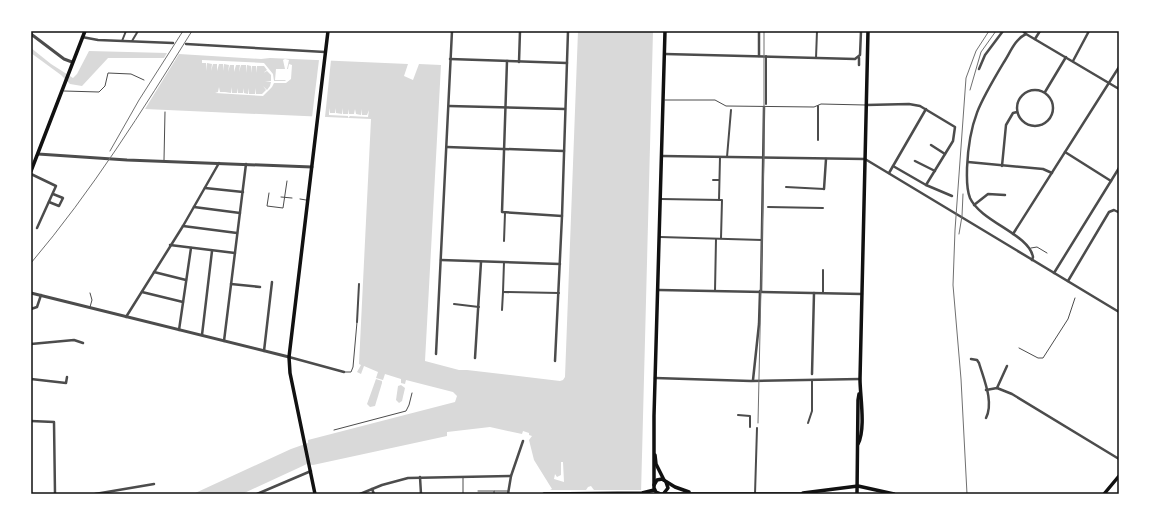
<svg xmlns="http://www.w3.org/2000/svg" width="1150" height="525" viewBox="0 0 1150 525" font-family="'Fira Sans Condensed',sans-serif">
<style>
.water{fill:#d9d9d9}
.pier{fill:#fff}
.lines{fill:none;stroke-linecap:round;stroke-linejoin:round}
.service{stroke:#4c4c4c;stroke-width:1}
.pedestrian{stroke:#4c4c4c;stroke-width:2}
.minor{stroke:#4c4c4c;stroke-width:2.5}
.tertiary{stroke:#4c4c4c;stroke-width:3}
.secondary{stroke:#111;stroke-width:3.5}
.tram{stroke:#707070;stroke-width:1}
.rail{stroke:#707070;stroke-width:1}
.neatline{fill:none;stroke:#111;stroke-width:1.5}
</style>
<rect width="100%" height="100%" fill="#fff"/>
<g class="water">
<path d="M578 31H653L641 494 550 490 552 489 534 460 529 440 532 436 529 435V433L523 431 522 434 490 427 447 432V436L313 465 307 464 242 494H193L291 449 308 443V440L455 402 457 396 453 392 406 380 405 384 401 383V379L385 374 383 380 376 378 378 372 364 366 361 374 357 372 361 365 359 364 371 119 145 109 179 54 261 59 270 58 408 64 404 76 413 80 419 64 441 65 425 361 459 370H467L560 381 563 380 565 377Z"/>
<path d="M31 48 51 64 73 78 77 74 89 51 167 53 164 58H108L82 86 70 84 61 75 31 53Z"/>
<path d="M376 379 382 381V383L375 406 370 407 367 404Z"/>
<path d="M401 385 405 388 402 401 399 403 396 400 398 386Z"/>
</g>
<g class="pier">
<path d="M285 59 289 60 287 69H288L289 64 292 65 291 79 286 83H274L272 87 263 96 215 93 218 92 219 87 220 92H225V87V92L231 93 232 87V93H237L238 88V93H243V88L244 93 248 94 249 88V94H255L256 88V94H262L266 90 263 86 267 90 270 86 271 82 265 81H271V75L267 71 263 73 267 70 264 66H257L256 73V66H252L251 73V66L247 65 246 73V65H241L239 72 240 65H236L234 72V65H230L228 72 229 65 224 64 223 71V64H219L217 71V64H213L211 71 212 64 207 63 206 71V63H202V60L264 63 273 74 274 81H285L286 80H275L276 69H285L283 60Z"/>
<path d="M319 60H331L325 117H312Z"/>
<path d="M329 108 330 113H335L336 108V113L342 114V108L343 114H348V109L349 114H354L355 109 356 114 361 115V109L362 115H367L369 110 368 117 350 116 348 118V116L329 115Z"/>
<path d="M561 462H563L564 482 554 479 555 474 557 477 561 475Z"/>
<path d="M591 486 594 490H641V494H550V490H586L588 487Z"/>
</g>
<g class="lines">
<g class="service">
<path d="M64 91 99 92 105 86 108 73 131 74 144 80"/>
<path d="M665 100H715L726 106 814 107 821 104 865 105"/>
<path d="M164 160 165 112"/>
<path d="M269 193 267 206 283 208 287 181"/>
<path d="M281 197 292 198"/>
<path d="M300 199 306 200"/>
<path d="M1031 248 1037 247 1047 253"/>
<path d="M90 307 92 300 90 293"/>
<path d="M1019 348 1038 358H1043L1068 319 1075 298"/>
<path d="M345 372H351L353 367 357 322"/>
<path d="M334 430 406 411 409 405 412 393"/>
<path d="M463 477V494"/>
<path d="M478 491H494"/>
<path d="M494 494V491H508"/>
</g>
<g class="pedestrian">
<path d="M122 41 126 31"/>
<path d="M132 41 138 31"/>
<path d="M816 58 817 31"/>
<path d="M766 104V56"/>
<path d="M818 140V106"/>
<path d="M727 157 731 110"/>
<path d="M713 180H719"/>
<path d="M786 187 824 189"/>
<path d="M661 199 722 200 721 238"/>
<path d="M719 200 720 157"/>
<path d="M768 207 823 208"/>
<path d="M660 237 762 240"/>
<path d="M504 241 505 213"/>
<path d="M504 262 503 292 559 293"/>
<path d="M715 291 716 239"/>
<path d="M823 293V270"/>
<path d="M454 304 479 307"/>
<path d="M502 310 503 292"/>
<path d="M357 322 359 284"/>
<path d="M738 415 750 416V427"/>
<path d="M808 423 812 411V380"/>
<path d="M755 494 757 428"/>
</g>
<g class="minor">
<path d="M1023 31 1026 34"/>
<path d="M82 37 98 40 173 43"/>
<path d="M1035 39 1040 31"/>
<path d="M186 44 325 52"/>
<path d="M665 54 855 59 860 55 861 31"/>
<path d="M759 56V31"/>
<path d="M450 59 567 63"/>
<path d="M507 61 502 212 562 216"/>
<path d="M1073 61 1089 31"/>
<path d="M519 62 520 31"/>
<path d="M859 65V58"/>
<path d="M979 69 985 55 1003 31"/>
<circle cx="1035" cy="108" r="18"/>
<path d="M1045 92 1066 57"/>
<path d="M866 105 909 104 920 106 955 127 953 141 926 185"/>
<path d="M449 106 565 109"/>
<path d="M931 145 945 154"/>
<path d="M447 147 564 151"/>
<path d="M1065 152 1111 181"/>
<path d="M662 156 865 159 1119 312"/>
<path d="M915 161 935 171"/>
<path d="M968 162 1043 169 1052 173"/>
<path d="M893 166 926 185 952 196"/>
<path d="M1002 166 1006 125 1013 113 1017 112"/>
<path d="M889 173 926 109"/>
<path d="M31 174 56 186 37 228"/>
<path d="M205 188 243 192"/>
<path d="M824 189 826 159"/>
<path d="M49 202 59 206 63 198 53 194"/>
<path d="M974 205 988 194 1005 195"/>
<path d="M194 207 240 213"/>
<path d="M183 226 237 233"/>
<path d="M1013 234 1119 67"/>
<path d="M170 245 235 253"/>
<path d="M441 260 560 264"/>
<path d="M1032 260 1033 257C1029 234 981 222 970 198 966 188 967 178 967 168 969 120 980 102 1004 62 1010 53 1015 39 1026 34L1119 89"/>
<path d="M154 272 186 280"/>
<path d="M1054 273 1119 168"/>
<path d="M1068 281 1109 212 1114 210 1118 212"/>
<path d="M231 284 260 287"/>
<path d="M659 290 862 294"/>
<path d="M761 291 764 107"/>
<path d="M142 292 183 302"/>
<path d="M31 309 37 307 41 295"/>
<path d="M126 317 183 226 219 163"/>
<path d="M179 330 191 248"/>
<path d="M202 335 212 251"/>
<path d="M224 341 246 164"/>
<path d="M31 344 74 340 83 343"/>
<path d="M264 351 272 282"/>
<path d="M436 354 452 31"/>
<path d="M289 357 344 372"/>
<path d="M475 358 481 262"/>
<path d="M971 359 977 360 979 363C984 380 994 402 986 418"/>
<path d="M555 361 562 216 568 31"/>
<path d="M812 374 814 293"/>
<path d="M655 378 751 381 860 379"/>
<path d="M31 379 66 383 67 377"/>
<path d="M753 380 759 324 760 291"/>
<path d="M997 388 1007 366"/>
<path d="M986 390 997 388 1012 394 1119 459"/>
<path d="M31 421 54 422 55 494"/>
<path d="M420 477 421 494"/>
<path d="M372 489 374 494"/>
<path d="M95 494 154 484"/>
<path d="M257 494 311 471"/>
<path d="M360 494 382 485 408 478 511 476"/>
<path d="M508 494 511 476 523 441"/>
</g>
<g class="tertiary">
<path d="M31 34 64 59 72 62"/>
<path d="M38 154 127 160 312 167"/>
<path d="M31 293 289 357"/>
</g>
<g class="secondary">
<path d="M665 31 654 416V488L656 492 661 494H808"/>
<path d="M31 171 85 31"/>
<path d="M858 444C866 429 860 396 860 379L868 31"/>
<path d="M655 455 656 464 664 480"/>
<path d="M654 485 657 480 662 479 675 487 689 492"/>
<path d="M664 493 668 488 666 482"/>
<path d="M803 493 858 486 894 494"/>
<path d="M315 494 290 373 289 357 328 31"/>
<path d="M544 494 642 493 654 490"/>
<path d="M857 494 858 400 859 394"/>
<path d="M1104 494 1119 476"/>
</g>
<path class="tram" d="M758 423 764 152V31"/>
<g class="rail">
<path d="M970 90 981 52 996 31"/>
<path d="M110 151 139 100 183 31"/>
<path d="M959 234 962 216 963 194"/>
<path d="M31 263C92 191 142 111 192 31"/>
<path d="M967 494 961 379 953 285 955 230 966 78 976 51 989 31"/>
</g>
</g>
<rect width="1150" height="525" fill="none" stroke="#ffffff" stroke-width="64"/>
<rect x="32" y="32" width="1086" height="461" class="neatline"/>
</svg>
